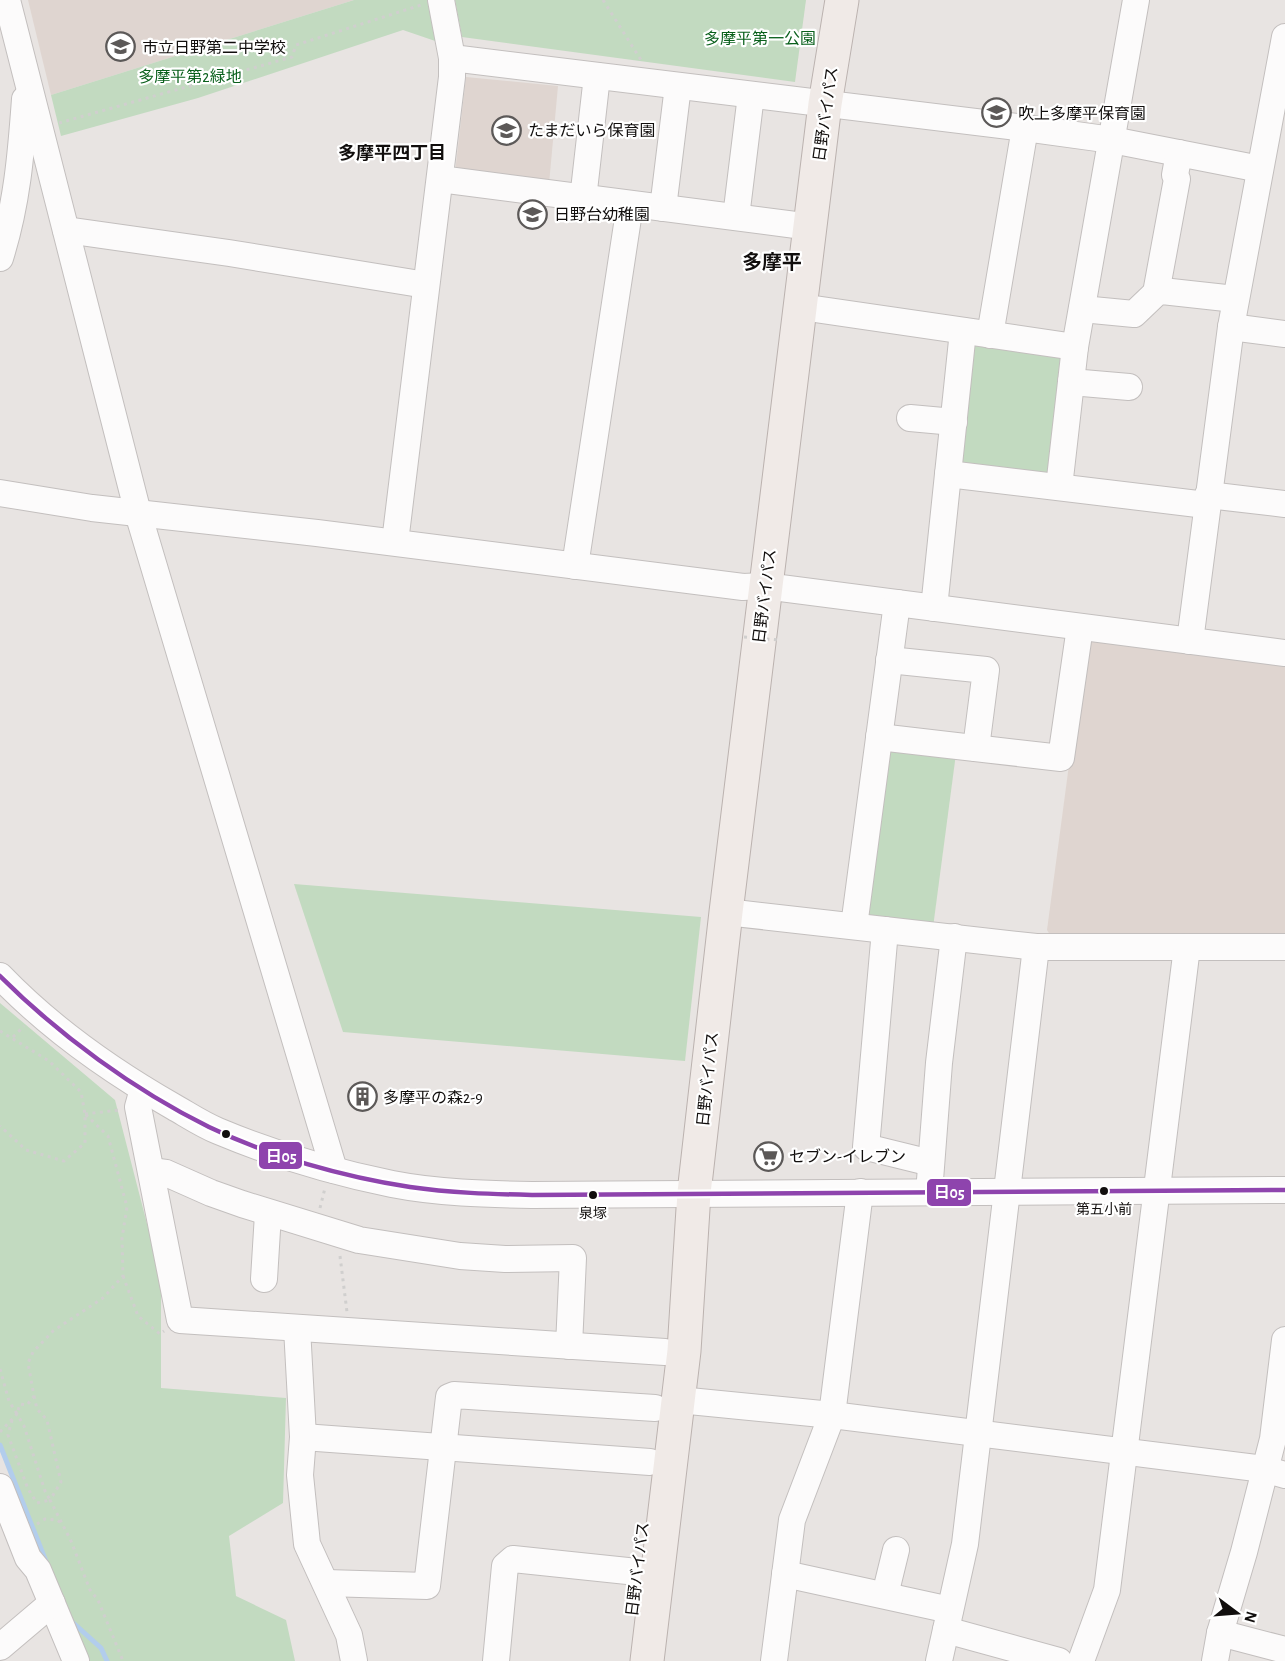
<svg xmlns="http://www.w3.org/2000/svg" width="1285" height="1661" viewBox="0 0 1285 1661" font-family="'Alegreya Sans','Noto Sans JP',sans-serif">
<style>
.built{fill:#dfd5d0}
.green{fill:#c2dac0}
.lines{fill:none;stroke-linecap:round;stroke-linejoin:round}
.stream{stroke:#b2cdec;stroke-width:5}
.minor-casing{stroke:#c3bfbe;stroke-width:28}
.highway-casing{stroke:#bbb2af;stroke-width:35}
.path{stroke:#d0cfce;stroke-width:3;stroke-dasharray:3 4.5;stroke-linecap:butt}
.minor{stroke:#fcfbfb;stroke-width:26}
.highway{stroke:#f0eae7;stroke-width:33}
.path-bridge{stroke:#d0cfce;stroke-width:3;stroke-dasharray:3 4.5;stroke-linecap:butt}
.bus-1-casing{stroke:#fff;stroke-width:9}
.bus-1{stroke:#8e44ad;stroke-width:4.5}
.bus-dot{fill:#110e0d;stroke:#fff;stroke-width:2}
.labels{text-anchor:middle;stroke-width:4.5;stroke-linejoin:round;paint-order:stroke}
.bus-label{font-size:14px;fill:#110e0d;stroke:#fff}
.park-label{font-size:16px;fill:#0a601c;stroke:#fff}
.poi-label{font-size:16px;fill:#110e0d;stroke:#fff;text-anchor:start}
.street-label{font-size:16px;fill:#110e0d;stroke:#fff}
.neighbourhood-label{font-size:18px;font-weight:bold;fill:#110e0d;stroke:#fff}
.quarter-label{font-size:20px;font-weight:bold;fill:#110e0d;stroke:#fff}
.line-badge{stroke:#fff;stroke-width:2}
.badge-label{font-size:16px;text-anchor:middle;font-weight:bold;fill:#fff}
</style>
<rect width="100%" height="100%" fill="#e8e4e2"/>
<g class="built">
<path d="M28 0H354L51 95Z"/>
<path d="M466 77 558 86 549 184 455 173Z"/>
<path d="M1086 637 1285 664V939L1053 940 1047 930Z"/>
</g>
<g class="green">
<path d="M354 0H427L441 43 403 30 198 98 61 136 51 95Z"/>
<path d="M455 0H806L795 82 462 37Z"/>
<path d="M975 340 1066 353 1051 476 961 463Z"/>
<path d="M879 737 957 746 932 935 854 926Z"/>
<path d="M294 884 701 917 685 1061 343 1032Z"/>
<path d="M0 1003 115 1100 161 1278V1388L286 1398 283 1503 229 1536 236 1596 286 1620 295 1661H88L45 1580 0 1444Z"/>
</g>
<g class="lines">
<g class="stream">
<path d="M0 1445 47 1564"/>
<path d="M70 1620 101 1648 107 1661"/>
</g>
<defs>
<g id="minor">
<path d="M7 0 138 513 334 1170"/>
<path d="M452 58 1025 128 1112 140 1260 169"/>
<path d="M440 179C563 196 687 210 811 227"/>
<path d="M583 199 597 76"/>
<path d="M663 208 678 86"/>
<path d="M736 217 751 95"/>
<path d="M66 230 229 253 426 285"/>
<path d="M0 258C17 204 21 155 25 99"/>
<path d="M1156 293 1177 179 1175 175 1179 153"/>
<path d="M801 307 1075 347"/>
<path d="M1082 309 1134 314 1156 293 1162 291 1235 299"/>
<path d="M1231 327 1285 334"/>
<path d="M990 335 1025 128"/>
<path d="M1071 382 1129 387"/>
<path d="M910 418 954 422"/>
<path d="M948 474 1206 505"/>
<path d="M1059 487 1075 347 1136 0"/>
<path d="M0 493 92 508 317 533 743 587 765 586 1285 653"/>
<path d="M1208 495 1285 504"/>
<path d="M395 542 452 77V58L441 0"/>
<path d="M575 566 630 205"/>
<path d="M934 608 963 331"/>
<path d="M1190 641 1231 327 1285 37"/>
<path d="M889 660 986 670 976 748"/>
<path d="M879 737 1061 758 1080 627"/>
<path d="M726 912 1036 947H1285"/>
<path d="M854 926 897 603"/>
<path d="M885 930 866 1147 931 1163"/>
<path d="M0 976C50 1028 111 1071 174 1107 188 1115 203 1125 218 1131 273 1154 333 1172 392 1184 438 1193 485 1194 532 1195L1285 1190"/>
<path d="M143 1089 138 1107 180 1320 665 1352"/>
<path d="M151 1171 166 1173 211 1193 242 1204 359 1240 460 1256 505 1259 573 1258 569 1346"/>
<path d="M930 1180 939 1063 954 937"/>
<path d="M264 1279 268 1214"/>
<path d="M297 1328 303 1437 300 1475 307 1544 349 1635 354 1661"/>
<path d="M679 1400 832 1415 1264 1469 1285 1475"/>
<path d="M303 1437 650 1462"/>
<path d="M0 1487 28 1558 38 1570 76 1661"/>
<path d="M785 1574 950 1610"/>
<path d="M326 1583 427 1586 449 1397 454 1395 655 1408"/>
<path d="M885 1595 896 1550"/>
<path d="M946 1630 1059 1661"/>
<path d="M1220 1633 1285 1650"/>
<path d="M0 1647 52 1603"/>
<path d="M496 1661 505 1566 513 1559 637 1572"/>
<path d="M774 1661 792 1520 832 1415 860 1192"/>
<path d="M939 1661 965 1544 1036 947"/>
<path d="M1081 1661 1107 1590 1187 947"/>
<path d="M1215 1661 1220 1633 1244 1552 1273 1439 1285 1340"/>
</g>
<path id="highway" d="M647 1661 684 1351 694 1193 726 912 825 104 842 0"/>
</defs>
<use href="#minor" class="minor-casing"/>
<use href="#highway" class="highway-casing"/>
<g class="path">
<path d="M603 0 641 60"/>
<path d="M59 123 292 57 296 45 421 5"/>
<path d="M0 1031 49 1061 81 1092 85 1114V1143L64 1161 26 1150 0 1126"/>
<path d="M13 1037 24 1026"/>
<path d="M85 1114 119 1110"/>
<path d="M320 1208 325 1188"/>
<path d="M340 1256 347 1312"/>
<path d="M123 1276 138 1316 160 1334 164 1331"/>
<path d="M0 1369 9 1401 17 1414 20 1404 27 1405 34 1396 28 1363 33 1352 53 1331 103 1298 123 1276 122 1238 127 1207 108 1136 85 1114"/>
<path d="M34 1396 37 1409 47 1420 61 1482 50 1500 71 1541 90 1590 98 1600 123 1661"/>
<path d="M0 1432 17 1414 24 1426 45 1491 50 1500 37 1503 28 1489 8 1435 12 1420"/>
<path d="M37 1524 45 1519 57 1520 61 1523"/>
</g>
<use href="#minor" class="minor"/>
<use href="#highway" class="highway"/>
<path class="path-bridge" d="M744 637 779 640"/>
<defs>
<path id="bus-1" d="M0 976C59 1035 134 1090 209 1127 269 1156 344 1177 410 1187 450 1193 491 1194 532 1195L1285 1190"/>
</defs>
<use href="#bus-1" class="bus-1-casing"/>
<use href="#bus-1" class="bus-1"/>
</g>
<defs>
<symbol id="school-ring" viewBox="-11 -11 22 22"><circle r="9.5" fill="#fff" stroke="#5c5958" stroke-width="1.5"/><path d="M0-5L7-2L0 1L-7-2ZM-4 1L0 2.5L4 1V4Q0 6-4 4Z" fill="#5c5958"/></symbol>
<symbol id="building-ring" viewBox="-11 -11 22 22"><circle r="9.5" fill="#fff" stroke="#5c5958" stroke-width="1.5"/><path d="M-4-6H4V6H1V3H-1V6H-4ZM-2.5-4.3h1.7v1.8h-1.7ZM.8-4.3h1.7v1.8H.8ZM-2.5-1h1.7V.8h-1.7ZM.8-1h1.7V.8H.8Z" fill="#5c5958"/></symbol>
<symbol id="supermarket-ring" viewBox="-11 -11 22 22"><circle r="9.5" fill="#fff" stroke="#5c5958" stroke-width="1.5"/><path d="M-6-5.5h2.5l.6 2H6L4.5 2H-2.5L-4.4-4H-6ZM-1.5 3.2a1.3 1.3 0 1 0 .1 0ZM3 3.2a1.3 1.3 0 1 0 .1 0Z" fill="#5c5958"/></symbol>
</defs>
<g fill-rule="evenodd">
<use href="#school-ring" x="104" y="30" width="33" height="33"/>
<use href="#school-ring" x="980" y="96" width="33" height="33"/>
<use href="#school-ring" x="490" y="114" width="33" height="33"/>
<use href="#school-ring" x="516" y="198" width="33" height="33"/>
<use href="#building-ring" x="346" y="1080" width="33" height="33"/>
<use href="#supermarket-ring" x="752" y="1140" width="33" height="33"/>
</g>
<g class="bus-dot">
<circle cx="226" cy="1134" r="5"/>
<circle cx="1104" cy="1191" r="5"/>
<circle cx="593" cy="1195" r="5"/>
</g>
<g class="labels">
<g class="bus-label">
<text x="1104" y="1214">第五小前</text>
<text x="593" y="1218">泉塚</text>
</g>
<g class="park-label">
<text x="760" y="44">多摩平第一公園</text>
<text x="190" y="82">多摩平第2緑地</text>
</g>
<g class="poi-label">
<text x="142" y="53">市立日野第二中学校</text>
<text x="1018" y="119">吹上多摩平保育園</text>
<text x="528" y="136">たまだいら保育園</text>
<text x="554" y="220">日野台幼稚園</text>
<text x="383" y="1103">多摩平の森2-9</text>
<text x="789" y="1162">セブン-イレブン</text>
</g>
<g class="street-label">
<text transform="translate(825 114) rotate(-82)" y="6">日野バイパス</text>
<text transform="translate(764 596) rotate(-83)" y="6">日野バイパス</text>
<text transform="translate(707 1079) rotate(-84)" y="6">日野バイパス</text>
<text transform="translate(637 1569) rotate(-83)" y="6">日野バイパス</text>
</g>
<g class="neighbourhood-label">
<text x="392" y="159">多摩平四丁目</text>
</g>
<g class="quarter-label">
<text x="772" y="269">多摩平</text>
</g>
</g>
<g class="line-badge">
<rect x="258" y="1141" width="45" height="29" rx="6" fill="#8e44ad"/>
<rect x="926" y="1178" width="46" height="29" rx="6" fill="#8e44ad"/>
</g>
<g class="badge-label">
<text x="281" y="1162">日05</text>
<text x="949" y="1198">日05</text>
</g>
<g transform="translate(1237 1613) rotate(106)" stroke="#ffffff" stroke-width="4.5" paint-order="stroke">
<path d="M0-4.5L10 22L0 15L-10 22Z" fill="#110e0d"/>
<text y="-9" font-size="16" font-weight="bold" text-anchor="middle" fill="#110e0d">N</text>
</g>
</svg>
